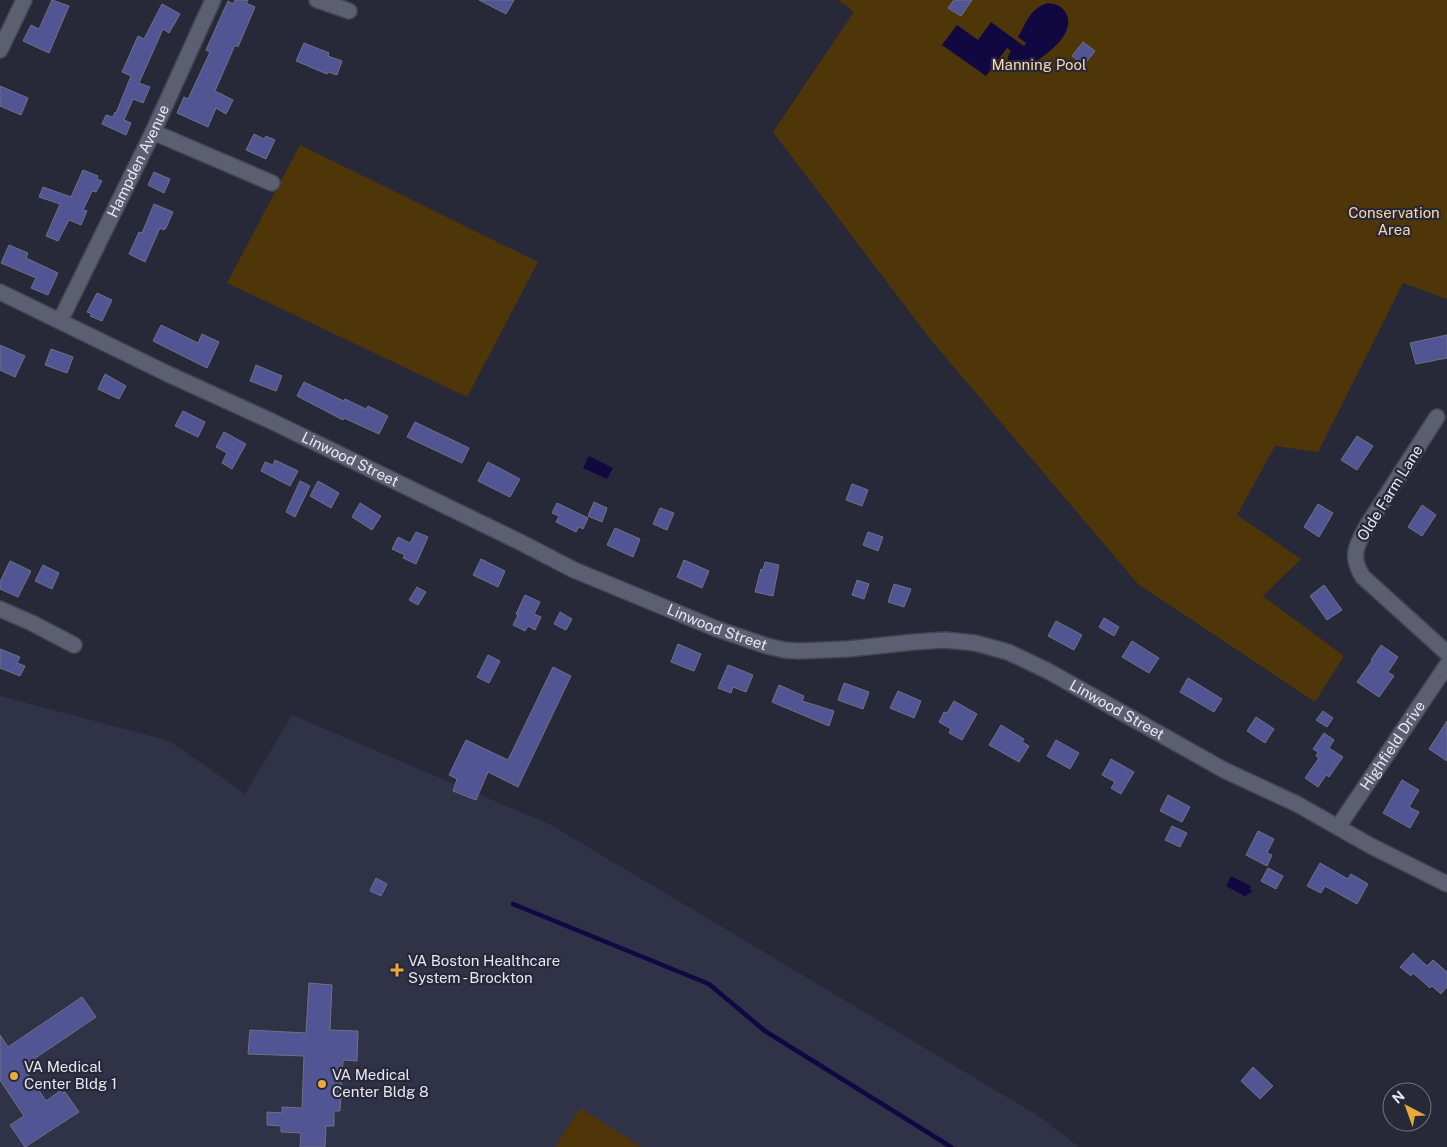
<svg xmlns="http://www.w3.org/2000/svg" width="1447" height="1147" viewBox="0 0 1447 1147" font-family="'Public Sans',sans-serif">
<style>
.built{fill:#303247}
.green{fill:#4f3609}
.water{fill:#110842}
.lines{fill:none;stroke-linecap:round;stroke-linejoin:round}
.stream{stroke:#110842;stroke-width:4.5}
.building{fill:#515594;stroke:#6f7184}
.street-casing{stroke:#434452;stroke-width:18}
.secondary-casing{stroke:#434452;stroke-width:18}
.street{stroke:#5c5f71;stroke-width:15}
.secondary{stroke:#5c5f71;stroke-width:15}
.poi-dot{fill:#eba93a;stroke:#272939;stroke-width:2}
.labels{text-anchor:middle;stroke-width:4.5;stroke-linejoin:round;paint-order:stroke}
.park-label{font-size:15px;fill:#fcd7a3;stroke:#272939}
.street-label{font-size:15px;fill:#e6e7f2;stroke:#272939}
.poi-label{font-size:15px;fill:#e6e7f2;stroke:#272939;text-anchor:start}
</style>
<rect width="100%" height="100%" fill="#272939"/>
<path class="built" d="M0 696 170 741 245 794 292 715 551 825 1037 1115 1079 1147H0Z"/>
<g class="green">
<path d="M838 0H1447V299L1403 283 1318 452 1275 446 1237 515 1301 559 1263 596 1344 656 1315 702 1138 584 931 340 773 132 854 12Z"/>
<path d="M300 145 538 262 467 397 227 283Z"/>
<path d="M580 1108 642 1147H555Z"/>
</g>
<g class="water">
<path d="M1048 3C1056 4 1063 6 1067 15 1076 37 1037 63 1020 70 1008 70 1004 61 1011 51L1007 48 986 76 942 45 957 25 978 40 991 22 1024 46 1026 43 1018 37C1027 22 1029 9 1048 3Z"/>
<path d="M589 456 613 468 607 479 583 468Z"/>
<path d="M1231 876 1251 886 1249 889 1252 890 1250 894 1248 893 1246 897 1226 886Z"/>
</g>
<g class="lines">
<path class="stream" d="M513 904 709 984 765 1031 951 1147"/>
</g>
<g class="building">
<path d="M52 0 69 6 49 53 23 41 31 25 39 29Z"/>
<path d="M235 0H248L246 3 255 7 238 47 235 45 215 91 233 100 226 114 216 108 208 127 177 113 184 97 188 99 210 52 206 50 228 1 233 4Z"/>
<path d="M479 0H514L506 14Z"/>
<path d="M954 0H972L961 16 948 8Z"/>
<path d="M162 4 180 14 169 33 163 29 139 83 150 87 143 103 133 99 124 120 131 123 126 135 102 124 106 115 113 117 115 112 116 113 131 76 122 72 138 36 144 39Z"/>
<path d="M1083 42 1095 51 1084 65 1072 56Z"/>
<path d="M304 43 329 53 328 56 342 61 337 75 328 72 327 74 296 61Z"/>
<path d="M0 86 28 98 21 115 0 106Z"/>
<path d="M254 134 264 139 266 136 275 140 266 159 246 150Z"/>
<path d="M83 170 98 176 97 179 102 181 96 192 92 191 83 210 87 211 81 225 69 220 58 241 46 236 60 204 39 197 43 187 71 197Z"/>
<path d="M154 172 170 179 164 193 148 185Z"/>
<path d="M154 204 173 212 166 228 164 230 160 228 145 262 129 254 139 232 142 233Z"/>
<path d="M9 245 28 253 26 258 58 273 48 295 31 288 36 278 1 263Z"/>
<path d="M97 293 112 300 102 321 90 316 92 314 87 312Z"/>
<path d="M161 325 198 343 202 334 219 342 207 368 153 341Z"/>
<path d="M1447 335V358L1416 364 1410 343Z"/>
<path d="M0 345 25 356 15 377 0 370Z"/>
<path d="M51 349 73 357 67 373 45 365Z"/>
<path d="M256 365 282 376 276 391 250 381Z"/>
<path d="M105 374 126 386 119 399 98 389Z"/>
<path d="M304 382 344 401 345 399 366 409 368 406 388 416 379 434 344 418 343 420 297 396Z"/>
<path d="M183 411 205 422 198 437 175 426Z"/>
<path d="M415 422 469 448 462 463 407 437Z"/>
<path d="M224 432 246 444 232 469 222 463 227 453 216 447Z"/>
<path d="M1357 436 1373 446 1357 470 1341 460Z"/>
<path d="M275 460 298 471 290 486 261 471 265 462 273 465Z"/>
<path d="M488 462 520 479 510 497 478 481Z"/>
<path d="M300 481 310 486 295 517 286 512Z"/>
<path d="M318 481 339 493 331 508 310 496Z"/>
<path d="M852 484 868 490 862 506 846 500Z"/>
<path d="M594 502 607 508 602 522 588 516Z"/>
<path d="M360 503 381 516 372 530 352 517Z"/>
<path d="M557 503 588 518 583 529 579 527 576 532 556 522 559 516 552 513Z"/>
<path d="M1318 504 1333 513 1319 537 1304 527Z"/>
<path d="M1422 505 1436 515 1422 536 1408 527Z"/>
<path d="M660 508 674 513 667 530 653 524Z"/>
<path d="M615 528 640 539 633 557 607 545Z"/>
<path d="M416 532 428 537 416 564 403 558 405 555 392 549 398 537 410 543Z"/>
<path d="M868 532 883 537 878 551 863 545Z"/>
<path d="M481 559 505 571 498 587 473 575Z"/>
<path d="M684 560 709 571 702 588 677 577Z"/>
<path d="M10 561 31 571 18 597 0 589V582Z"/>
<path d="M765 562 779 565 773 596 755 592 761 569 763 570Z"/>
<path d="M43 565 59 573 52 589 35 581Z"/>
<path d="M857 580 869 584 864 599 852 595Z"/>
<path d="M894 584 911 589 904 607 888 602Z"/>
<path d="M1324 585 1342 610 1327 620 1310 596Z"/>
<path d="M417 587 426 592 418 605 409 600Z"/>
<path d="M525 595 540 602 534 614 541 617 535 630 528 626 525 631 513 625 518 615 516 614Z"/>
<path d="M560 612 572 619 566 630 554 624Z"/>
<path d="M1104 618 1119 627 1114 636 1099 627Z"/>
<path d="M1056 621 1082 635 1074 650 1048 636Z"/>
<path d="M1132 641 1159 658 1149 673 1122 657Z"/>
<path d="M678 644 701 654 694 671 671 662Z"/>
<path d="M1381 645 1398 657 1388 672 1394 676 1379 697 1357 682 1372 661 1371 660Z"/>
<path d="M0 649 20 657 17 663 25 666 20 676 0 668Z"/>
<path d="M488 655 500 661 489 683 477 677Z"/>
<path d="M728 665 753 675 746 692 733 687 731 693 718 688Z"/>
<path d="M553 667 571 676 518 787 488 772 476 800 453 791 457 779 449 775 466 740 508 760Z"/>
<path d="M1188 678 1222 699 1214 712 1180 692Z"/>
<path d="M844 683 869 692 863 709 838 700Z"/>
<path d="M779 685 804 696 802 701 834 711 829 726 772 702Z"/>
<path d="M898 691 921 701 914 718 890 708Z"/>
<path d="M954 701 977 714 962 740 949 733 951 729 939 722 944 712 947 713Z"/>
<path d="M1323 711 1333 718 1327 727 1316 720Z"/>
<path d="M1256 717 1274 729 1265 743 1247 731Z"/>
<path d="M1447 721V761L1429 749Z"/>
<path d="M1001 725 1024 739 1022 742 1029 746 1019 762 989 745Z"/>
<path d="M1324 733 1334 740 1329 748 1343 757 1329 777 1326 775 1318 787 1305 778 1319 758 1316 756 1318 752 1313 749Z"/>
<path d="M1056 740 1079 753 1070 769 1047 756Z"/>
<path d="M1111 759 1134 772 1121 794 1111 788 1115 782 1102 775Z"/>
<path d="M1402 780 1419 790 1409 807 1419 812 1410 828 1383 813Z"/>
<path d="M1168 795 1190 807 1182 822 1160 811Z"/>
<path d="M1172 826 1187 833 1180 847 1165 840Z"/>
<path d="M1258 831 1274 839 1267 853 1272 855 1267 866 1246 855Z"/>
<path d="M1320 863 1348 879 1351 874 1368 884 1357 904 1325 886 1321 893 1307 886Z"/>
<path d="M1268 868 1283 876 1276 889 1261 881Z"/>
<path d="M376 878 387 884 381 896 370 891Z"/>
<path d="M1413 953 1427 966 1433 960 1447 972V987L1441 994 1432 986 1430 988 1413 973 1411 976 1400 967Z"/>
<path d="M309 983 332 985 330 1030 358 1031 357 1061 343 1060 340 1111H334V1126H326L325 1147H300L301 1133 281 1132V1126L267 1125V1112L282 1113V1107L302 1108 304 1056 248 1054 250 1030 306 1033Z"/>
<path d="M82 997 96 1017 28 1063 31 1068 26 1071 46 1101 60 1091 62 1093 65 1092 79 1112 25 1147 10 1125 24 1116 0 1080V1035L8 1047Z"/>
<path d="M1253 1067 1273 1086 1260 1099 1241 1081Z"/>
</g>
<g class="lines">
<defs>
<g id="street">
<path d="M317 0 349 11"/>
<path d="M0 50 24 0"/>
<path d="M153 132 272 183"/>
<path id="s1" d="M60 321 153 132 213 0"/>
<path d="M1437 417 1368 524C1357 544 1349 556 1363 577L1447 653"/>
<path d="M0 609 32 623 74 645"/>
<path id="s2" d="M1338 827 1447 665"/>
</g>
<g id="secondary">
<path id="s3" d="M0 292 168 374 271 421 520 542 574 570 717 629 767 646 784 650 799 651 848 649 914 642 945 640 975 643 1008 652 1048 671 1224 770 1297 804 1371 846 1447 884"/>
</g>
</defs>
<use href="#street" class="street-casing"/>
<use href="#secondary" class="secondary-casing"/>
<use href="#street" class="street"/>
<use href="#secondary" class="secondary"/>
</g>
<g class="poi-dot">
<path d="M394.5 962.5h5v5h5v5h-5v5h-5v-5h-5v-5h5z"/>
<circle cx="14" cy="1076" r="5"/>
<circle cx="322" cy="1084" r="5"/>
</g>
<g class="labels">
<g class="park-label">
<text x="1039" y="70">Manning Pool</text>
<text x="1394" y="218">Conservation<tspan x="1394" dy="17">Area</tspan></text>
</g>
<g class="street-label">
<text dy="5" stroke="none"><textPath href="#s1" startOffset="178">Hampden Avenue</textPath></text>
<text dy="5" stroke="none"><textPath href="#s3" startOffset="388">Linwood Street</textPath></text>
<text transform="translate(1390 493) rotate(-58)" y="5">Olde Farm Lane</text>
<text dy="5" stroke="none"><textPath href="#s3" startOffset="792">Linwood Street</textPath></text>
<text dy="5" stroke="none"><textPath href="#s3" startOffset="1212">Linwood Street</textPath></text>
<text dy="5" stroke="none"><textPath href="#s2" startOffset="98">Highfield Drive</textPath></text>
</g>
<g class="poi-label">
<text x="408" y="966">VA Boston Healthcare<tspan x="408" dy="17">System - Brockton</tspan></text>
<text x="24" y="1072">VA Medical<tspan x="24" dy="17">Center Bldg 1</tspan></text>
<text x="332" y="1080">VA Medical<tspan x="332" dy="17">Center Bldg 8</tspan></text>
</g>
</g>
<g transform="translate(1407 1107) rotate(319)"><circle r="24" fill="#272939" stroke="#737583"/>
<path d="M0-4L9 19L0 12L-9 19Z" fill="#eba93a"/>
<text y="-8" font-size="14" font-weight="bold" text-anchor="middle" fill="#e6e7f2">N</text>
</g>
</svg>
